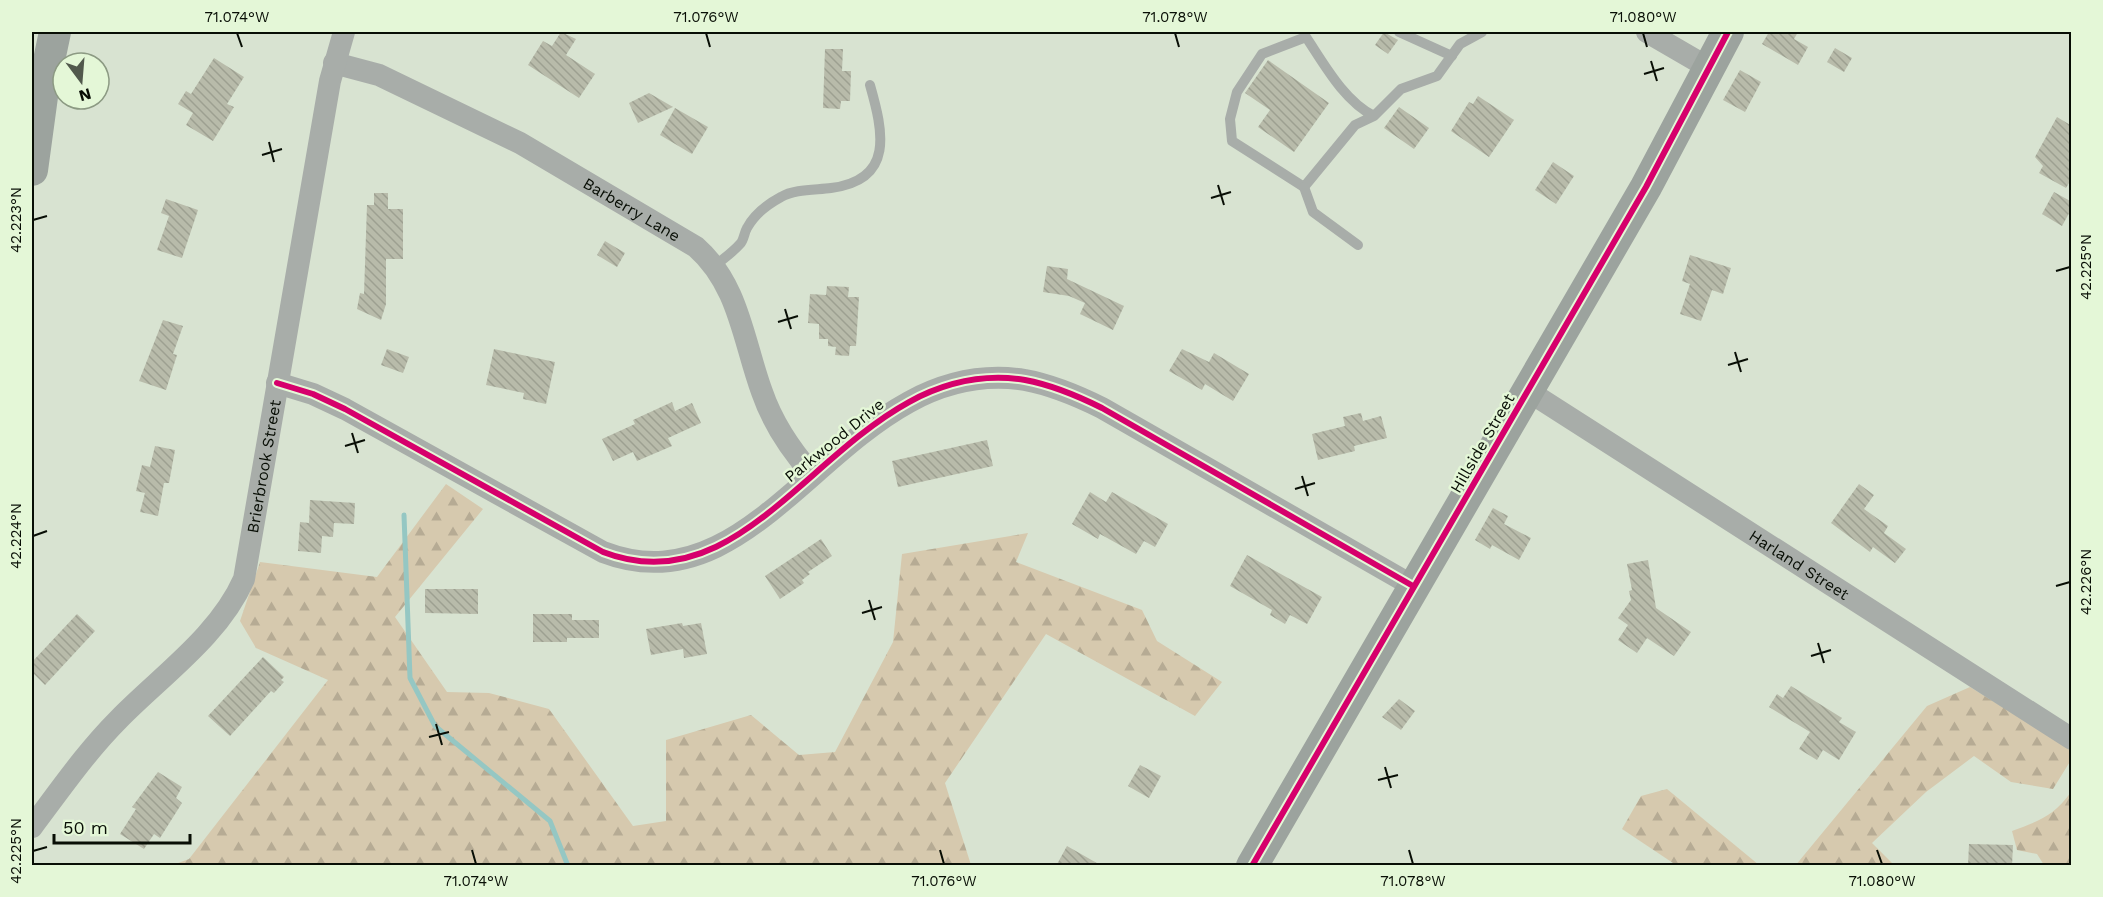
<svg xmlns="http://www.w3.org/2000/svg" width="2103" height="897" viewBox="0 0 2103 897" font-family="'Work Sans',sans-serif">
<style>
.forest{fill:url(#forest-firs)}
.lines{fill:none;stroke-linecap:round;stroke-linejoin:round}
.stream{stroke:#95c7c3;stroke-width:5}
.building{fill:url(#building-back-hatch)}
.lane{stroke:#a8ada9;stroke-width:10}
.street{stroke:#a8ada9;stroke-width:22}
.secondary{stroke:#9ca39e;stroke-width:32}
.cycleway-casing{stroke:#e4f7d7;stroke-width:10}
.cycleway{stroke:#d6006c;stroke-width:6}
.ticks{fill:none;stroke:#080e05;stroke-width:2}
.labels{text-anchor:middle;stroke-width:5;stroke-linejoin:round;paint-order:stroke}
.street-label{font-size:16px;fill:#080e05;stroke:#e4f7d7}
.neatline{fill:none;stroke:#080e05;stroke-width:2}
.ticks-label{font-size:15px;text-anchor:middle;fill:#080e05}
</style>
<defs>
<pattern id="forest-firs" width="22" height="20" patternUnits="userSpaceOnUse" patternTransform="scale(1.5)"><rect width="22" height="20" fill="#d6c9ae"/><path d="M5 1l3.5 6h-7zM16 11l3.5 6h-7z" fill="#b6ab94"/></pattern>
<pattern id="building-back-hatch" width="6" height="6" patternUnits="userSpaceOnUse" patternTransform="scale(1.5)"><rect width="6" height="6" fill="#b8bbaa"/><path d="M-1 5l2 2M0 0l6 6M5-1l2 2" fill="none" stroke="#9da091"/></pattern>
</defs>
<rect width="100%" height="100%" fill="#d8e3d1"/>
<g class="forest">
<path d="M446 484 483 509 395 617 447 692 489 693 549 709 633 826 666 821V740L751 715 799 755 835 752 893 642 902 554 1028 533 1016 562 1142 610 1157 641 1222 682 1195 716 1046 634 945 783 971 865 170 866 189 859 328 680 256 648 240 621 260 562 377 577Z"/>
<path d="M1970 687 2071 749V760L2053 789 2011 782 1974 756 1926 792 1872 843 1894 865 1795 866 1927 706Z"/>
<path d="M1667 789 1759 865H1676L1622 829 1641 796Z"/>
<path d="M2071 792V865H2044L2037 854 2017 850 2012 831C2039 821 2054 816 2071 792Z"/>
</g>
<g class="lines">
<path class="stream" d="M404 515 410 678 435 726 550 821 568 866"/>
</g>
<g class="building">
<path d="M561 32 576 39 566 55 595 74 579 98 528 65 543 41 552 46Z"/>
<path d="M1384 32 1398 40 1388 54 1375 45Z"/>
<path d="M1769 32H1798L1794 39 1808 47 1798 65 1762 44Z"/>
<path d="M1835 48 1852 58 1844 72 1827 62Z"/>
<path d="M825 49H843L842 71H851L850 101H841L840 109 823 108Z"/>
<path d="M214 58 244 77 227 104 234 107 213 141 186 125 193 113 178 104 186 91 191 94Z"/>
<path d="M1268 60 1329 103 1294 152 1258 127 1270 110 1245 93Z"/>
<path d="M1740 70 1761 82 1745 112 1723 100Z"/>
<path d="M649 93 673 107 638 123 629 103Z"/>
<path d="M1478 96 1514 120 1489 157 1451 131 1469 102 1473 104Z"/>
<path d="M1399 107 1429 128 1414 149 1384 128Z"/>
<path d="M675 108 708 127 692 154 660 135Z"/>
<path d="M2057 117 2072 126V178L2066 188 2039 173 2043 166 2035 157Z"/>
<path d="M1553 162 1574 176 1556 204 1535 190Z"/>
<path d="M2054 192 2072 202V208L2062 226 2042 214Z"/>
<path d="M374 193H388V209H403V259H386V304L381 320 357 309 360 293 364 294 367 205H374Z"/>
<path d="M166 199 198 210 182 258 157 250 169 216 161 213Z"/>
<path d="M605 241 625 253 617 267 597 255Z"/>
<path d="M1690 255 1731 268 1723 294 1712 290 1701 321 1680 314 1690 284 1682 281Z"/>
<path d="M1047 266 1068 269 1067 279 1124 306 1113 330 1080 314 1085 303 1069 296 1043 292Z"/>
<path d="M827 286 849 287 848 297H859L856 346H850L849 356 835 355 836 347 828 346V339H819V324L808 323 810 294 826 295Z"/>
<path d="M163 320 183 326 173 354 177 355 166 390 139 381Z"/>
<path d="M387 349 409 357 403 373 381 365Z"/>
<path d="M494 349 555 362 546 404 523 399 524 393 486 385Z"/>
<path d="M1182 349 1209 362 1214 353 1249 374 1233 401 1205 384 1202 390 1169 371Z"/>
<path d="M672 402 675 411 692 403 701 423 668 438 672 446 637 461 633 452 613 461 602 439 635 424 633 420Z"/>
<path d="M1361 413 1363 421 1381 416 1387 438 1354 446 1355 451 1318 460 1312 434 1345 426 1343 417Z"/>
<path d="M987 440 993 466 898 487 892 461Z"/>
<path d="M155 446 175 450 169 483H164L158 516 140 512 145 493 136 491 142 465 150 467Z"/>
<path d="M1859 484 1874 495 1864 509 1888 526 1884 533 1906 549 1895 563 1873 547 1870 552 1831 523Z"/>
<path d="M1090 492 1106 502 1112 492 1168 524 1155 547 1144 541 1136 554 1100 534 1098 539 1072 524Z"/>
<path d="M310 500 355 503 354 524 334 523 333 537 322 536 321 553 298 551 300 522 309 523Z"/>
<path d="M1493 508 1508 516 1504 524 1531 538 1519 560 1492 545 1490 549 1475 540Z"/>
<path d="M821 539 832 556 808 572 810 574 802 580 804 583 780 599 765 576Z"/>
<path d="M1247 555 1322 597 1307 624 1290 615 1285 624 1270 615 1272 610 1230 586Z"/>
<path d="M1648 560 1656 608 1691 632 1674 656 1647 638 1637 653 1618 640 1628 625 1618 618 1631 600 1629 591 1632 590 1627 564Z"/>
<path d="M425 589H478V614L425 613Z"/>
<path d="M77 614 95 631 45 685 32 672V662Z"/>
<path d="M533 614H572V620H599V638H567V642H533Z"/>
<path d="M682 623 683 626 701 623 707 654 684 658 683 649 651 655 646 629Z"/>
<path d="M263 657 284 677 281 680 284 682 274 693 271 691 230 736 208 716Z"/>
<path d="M1791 686 1842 718 1839 722 1856 732 1839 760 1823 750 1817 760 1799 749 1810 732 1769 707 1777 694 1783 698Z"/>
<path d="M1399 699 1415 711 1401 730 1382 717Z"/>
<path d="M1140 765 1161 776 1149 798 1128 786Z"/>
<path d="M158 772 182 787 176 798 182 803 160 838 154 834 144 849 120 834 136 809 132 807Z"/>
<path d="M1969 844 2013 845 2012 866H1968Z"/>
<path d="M1067 846 1102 866H1056Z"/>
</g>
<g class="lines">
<g class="lane">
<path d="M1399 32 1452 56"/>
<path d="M1374 116C1344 101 1324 64 1306 37L1262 54 1237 92 1230 119 1232 141 1304 187 1355 125 1374 116 1401 89 1437 76 1460 44 1482 32"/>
<path d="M1304 187 1313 212 1358 245"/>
<path d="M715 266C723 259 733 252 740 244 744 240 744 233 747 228 754 215 768 204 781 197 794 189 816 190 831 188 895 180 883 131 870 85"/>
</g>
<g class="street">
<path d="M1647 32 1709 68"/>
<path id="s1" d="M334 63 379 75 520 143 696 247C739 285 743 340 762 392 773 424 790 449 812 474"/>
<path d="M277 383 313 394 345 409 603 552C769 616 844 351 1025 380 1052 385 1078 396 1102 408L1413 586"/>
<path id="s2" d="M1528 391 2072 739"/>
<path id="s3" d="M32 827C60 790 86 752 119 719 161 676 219 636 244 579L330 81 344 32"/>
</g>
<g class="secondary">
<path d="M32 170 43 89 55 32"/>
<path d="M1252 866 1646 187 1728 32"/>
</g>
<defs>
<g id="cycleway">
<path d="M277 383 313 394 345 409 603 552C769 616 844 351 1025 380 1052 385 1078 396 1102 408L1413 586"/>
<path d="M1252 866 1646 187 1728 32"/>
</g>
</defs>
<use href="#cycleway" class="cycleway-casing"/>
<use href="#cycleway" class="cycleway"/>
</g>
<path class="ticks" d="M237 33 242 47M706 33 710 47M1175 33 1179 47M1643 33 1647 47M1651 61 1657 81M1644 74 1664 68M269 142 274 162M262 155 282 149M1218 185 1224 205M1211 198 1231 192M33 220 47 216M2056 271 2070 267M785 309 791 329M778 322 798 316M1735 352 1741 372M1728 365 1748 359M352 433 358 453M345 446 365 440M1302 476 1308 496M1295 489 1315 483M33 536 47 531M2056 586 2070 582M869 600 875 620M862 613 882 607M1818 643 1824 663M1811 656 1831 650M436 724 442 745M429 737 449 732M1385 767 1391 788M1378 780 1398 775M472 850 476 864M940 850 944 864M1409 850 1413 864M1877 850 1882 864M33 851 47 847"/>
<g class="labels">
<g class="street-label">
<text dy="6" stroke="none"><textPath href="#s1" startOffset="333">Barberry Lane</textPath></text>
<text transform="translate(834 440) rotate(-39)" y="6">Parkwood Drive</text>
<text transform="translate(1482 443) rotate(-60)" y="6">Hillside Street</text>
<text dy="6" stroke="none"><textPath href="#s3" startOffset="442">Brierbrook Street</textPath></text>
<text dy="6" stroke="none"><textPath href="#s2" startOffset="322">Harland Street</textPath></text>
</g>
</g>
<rect width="2103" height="897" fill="none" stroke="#e4f7d7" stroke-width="66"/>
<g transform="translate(81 81) rotate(164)"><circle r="28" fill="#e4f7d7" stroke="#8c9a83" stroke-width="1.5"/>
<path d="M0-4.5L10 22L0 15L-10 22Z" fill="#51594c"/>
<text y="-9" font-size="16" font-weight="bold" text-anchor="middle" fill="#080e05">N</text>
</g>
<path d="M54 834v9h136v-9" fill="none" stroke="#080e05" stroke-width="3"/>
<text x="63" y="834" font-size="18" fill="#080e05" stroke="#e4f7d7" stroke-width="4.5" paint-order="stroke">50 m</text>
<rect x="33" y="33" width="2037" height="831" class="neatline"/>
<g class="ticks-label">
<text x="237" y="22">71.074°W</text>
<text x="706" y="22">71.076°W</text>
<text x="1175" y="22">71.078°W</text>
<text x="1643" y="22">71.080°W</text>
<text transform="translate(16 220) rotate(-90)" y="5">42.223°N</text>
<text transform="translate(2086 267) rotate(-90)" y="5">42.225°N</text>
<text transform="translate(16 536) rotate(-90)" y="5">42.224°N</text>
<text transform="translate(2086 582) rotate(-90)" y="5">42.226°N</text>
<text transform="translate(16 851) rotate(-90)" y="5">42.225°N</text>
<text x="476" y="886">71.074°W</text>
<text x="944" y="886">71.076°W</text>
<text x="1413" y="886">71.078°W</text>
<text x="1882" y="886">71.080°W</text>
</g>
</svg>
